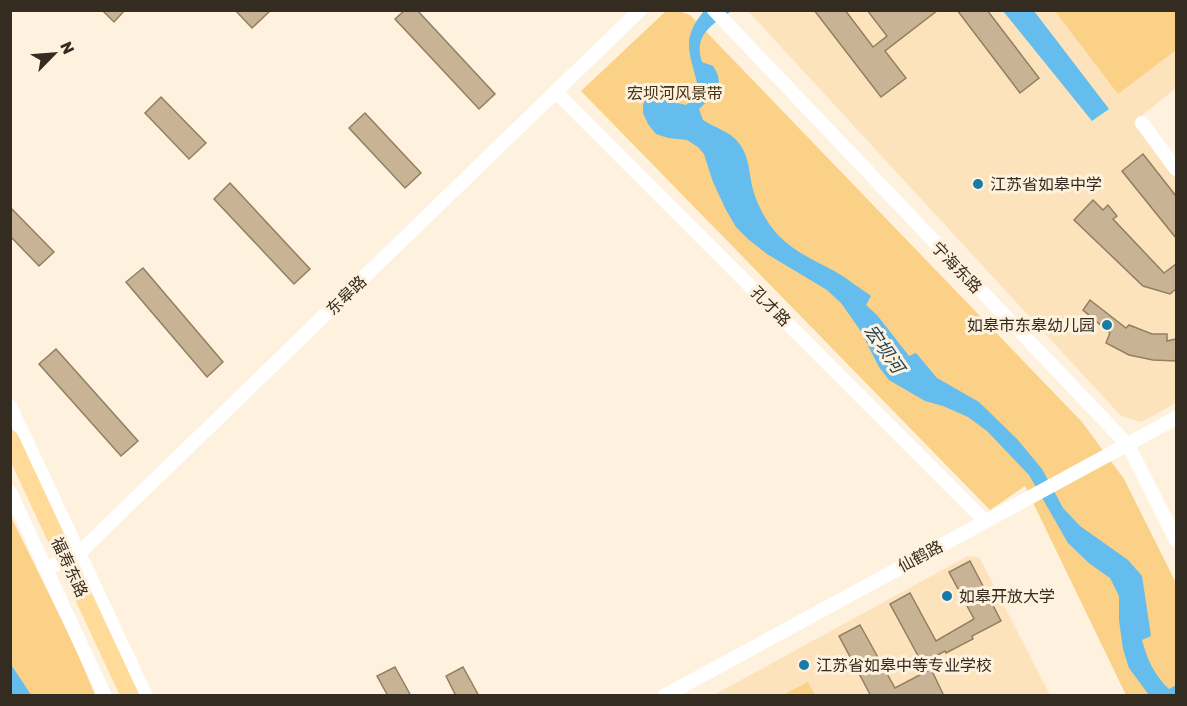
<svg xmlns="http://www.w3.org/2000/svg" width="1187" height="706" viewBox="0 0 1187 706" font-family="Rubik,'Noto Sans SC',sans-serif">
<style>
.built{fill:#fce3bb}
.green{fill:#fbd087}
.water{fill:#64bdec}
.building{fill:#c8b494;stroke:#927f61;stroke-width:1.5}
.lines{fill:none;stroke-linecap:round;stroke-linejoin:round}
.minor{stroke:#fff;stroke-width:14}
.major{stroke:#ffda99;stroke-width:18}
.poi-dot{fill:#177ba7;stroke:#fef1dd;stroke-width:2}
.labels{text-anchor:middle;stroke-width:6;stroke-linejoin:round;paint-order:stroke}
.park-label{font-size:16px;fill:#443210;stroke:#fef1dd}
.poi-label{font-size:16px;fill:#342c20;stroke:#fef1dd;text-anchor:start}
.street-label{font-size:16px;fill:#342c20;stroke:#fef1dd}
.water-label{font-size:18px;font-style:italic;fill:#194054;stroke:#fef1dd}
</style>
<rect width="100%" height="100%" fill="#fef1dd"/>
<g class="built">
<path d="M748 11H1176V88L1135 121 1176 176V403L1141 422 1121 416Z"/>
<path d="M968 556 979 557 1050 695 712 696Z"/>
</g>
<g class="green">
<path d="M666 11H679L690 15 1082 422 1124 479 1176 583V695H1126L1025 486 990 510 581 91Z"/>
<path d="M1055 11H1176V50L1118 94Z"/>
<path d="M10 515 74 645 95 695H11Z"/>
<path d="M808 682 815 695H783Z"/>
</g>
<g class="water">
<path d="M704 11H731C712 25 693 35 702 62L713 66C727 86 713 96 699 109L703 120C715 128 729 131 738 142 749 155 749 171 752 186 756 203 766 222 778 235 794 252 816 261 836 272 848 279 859 288 871 296L866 305 877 315 909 356 916 353 937 378 979 402 1017 439 1042 469 1063 508 1080 526 1128 560 1142 576 1151 636 1142 640C1147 659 1154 675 1169 689L1176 685V695H1149L1129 668 1123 649 1119 620V596L1110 578 1090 564 1068 543 1029 475 987 431 968 417 943 406 925 401 889 380 879 367 860 330 841 303 827 290 767 254 748 239 736 227 726 210 713 182 704 154 698 147 687 140 668 138 656 134 648 124 643 113V105L647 94 663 92 673 102 686 105 699 95C695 59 676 44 704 11Z"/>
<path d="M1003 11H1034L1109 109 1092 121Z"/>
<path d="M10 663 31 695H11Z"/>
</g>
<g class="building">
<path d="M102 10H125L114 22Z"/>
<path d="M235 10H271L252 28Z"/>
<path d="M405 10H417L495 94 479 109 395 19Z"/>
<path d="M814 10H845L873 47 887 36 867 10H938L885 51 906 78 881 97Z"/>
<path d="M957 10H987L1039 78 1020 93Z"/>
<path d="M161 97 206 143 189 159 145 113Z"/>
<path d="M365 113 421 173 405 188 349 128Z"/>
<path d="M1143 154 1176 196V238L1122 171Z"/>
<path d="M230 183 310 269 294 284 214 199Z"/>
<path d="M1093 200 1103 210 1108 205 1117 216 1113 219 1164 273 1176 264V289L1170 294 1143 286 1074 220Z"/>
<path d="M10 207 54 252 39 266 10 236Z"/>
<path d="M143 268 223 362 207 377 126 282Z"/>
<path d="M1090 300 1126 328 1129 325 1152 334H1167V341L1176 339V361L1153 360 1129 355 1106 343 1110 333 1083 310Z"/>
<path d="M56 349 138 441 121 456 39 364Z"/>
<path d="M970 561 1001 621 972 636 973 639 946 653 945 651 922 663 890 604 910 593 936 641 974 619 949 572Z"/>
<path d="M860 625 895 688 931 669 944 696H871L839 636Z"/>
<path d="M395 667 411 696H388L377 676Z"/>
<path d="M463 667 479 696H456L446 676Z"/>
</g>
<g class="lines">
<g class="minor">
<path d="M714 10 1128 445 1176 540"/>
<path d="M556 92 985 521"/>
<path d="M1142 123 1176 169"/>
<path d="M10 406 146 696"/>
<path d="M10 492 105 696"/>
<path d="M46 569 79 553 640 10"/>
<path d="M664 696 1176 418"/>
</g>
<path class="major" d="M10 439 130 696"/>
</g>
<g class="poi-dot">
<circle cx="978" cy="184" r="6"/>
<circle cx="1107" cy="325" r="6"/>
<circle cx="947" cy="596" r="6"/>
<circle cx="804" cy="665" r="6"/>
</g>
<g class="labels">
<g class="park-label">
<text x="675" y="99">宏坝河风景带</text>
</g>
<g class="poi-label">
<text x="990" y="190">江苏省如皋中学</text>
<text x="1095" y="331" text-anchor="end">如皋市东皋幼儿园</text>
<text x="959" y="602">如皋开放大学</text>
<text x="816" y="671">江苏省如皋中等专业学校</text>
</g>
<g class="street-label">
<text transform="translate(957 267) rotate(46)" y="6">宁海东路</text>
<text transform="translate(346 295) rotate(-44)" y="6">东皋路</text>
<text transform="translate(771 306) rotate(45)" y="6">孔才路</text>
<text transform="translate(920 556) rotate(-28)" y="6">仙鹤路</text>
<text transform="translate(70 567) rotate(65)" y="6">福寿东路</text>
</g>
<g class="water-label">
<text transform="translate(884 349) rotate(55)" y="6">宏坝河</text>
</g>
</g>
<rect width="1187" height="706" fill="none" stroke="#342c20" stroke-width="24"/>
<g transform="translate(54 54) rotate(65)" stroke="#fef1dd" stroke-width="4.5" paint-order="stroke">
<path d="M0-4.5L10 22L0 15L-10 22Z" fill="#342c20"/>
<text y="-9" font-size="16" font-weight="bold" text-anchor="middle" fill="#342c20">N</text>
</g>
</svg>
